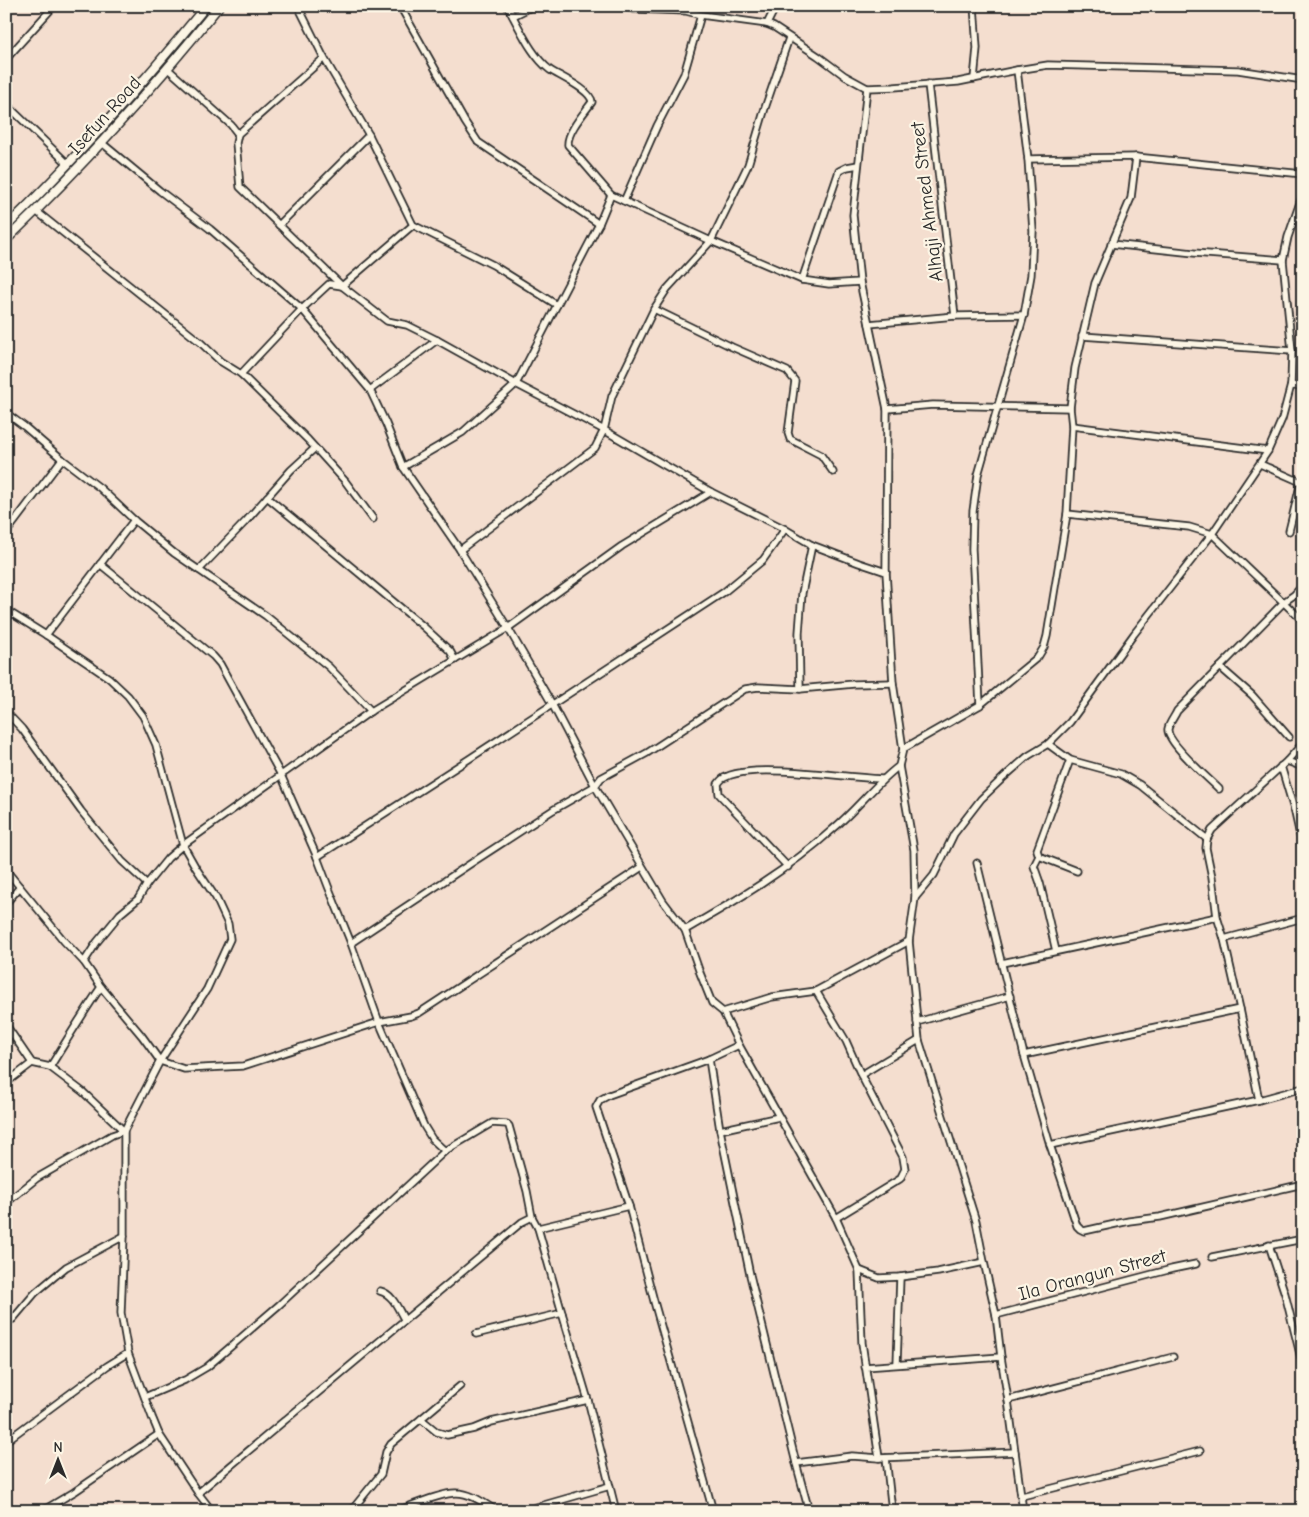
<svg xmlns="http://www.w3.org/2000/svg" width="1309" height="1517" viewBox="0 0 1309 1517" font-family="'Comic Neue',sans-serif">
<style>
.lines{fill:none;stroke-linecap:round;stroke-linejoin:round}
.minor-casing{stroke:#2b2b2b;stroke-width:9}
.tertiary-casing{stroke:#2b2b2b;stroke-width:11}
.minor{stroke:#fcf5e5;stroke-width:5.5}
.tertiary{stroke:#fcf5e5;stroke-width:8}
.labels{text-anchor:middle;stroke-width:4.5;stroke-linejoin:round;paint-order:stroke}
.street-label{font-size:19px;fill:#2b2b2b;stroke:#fcf5e5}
</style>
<rect width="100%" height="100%" fill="#f4decf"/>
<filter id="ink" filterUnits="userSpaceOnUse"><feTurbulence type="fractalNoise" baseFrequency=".02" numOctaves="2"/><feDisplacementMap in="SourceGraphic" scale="10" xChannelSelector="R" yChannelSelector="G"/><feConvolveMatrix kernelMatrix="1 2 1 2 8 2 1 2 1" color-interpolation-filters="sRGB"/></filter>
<g filter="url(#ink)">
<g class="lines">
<defs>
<g id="minor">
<path d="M298 6 324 58 369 135 413 225 493 265 557 305"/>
<path d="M400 6 465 122 478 142 599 224"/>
<path d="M507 6C519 26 531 56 550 70 561 77 591 90 592 102 584 113 567 132 568 145L611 195 711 241 748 165 765 108 789 38"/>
<path d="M621 6 633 9 686 11 701 15 767 24 774 27 818 56 845 76 867 88 894 87 958 82 1017 70 1048 65 1238 70 1303 80"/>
<path d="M974 6 977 48 974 79"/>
<path d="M513 16 533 6"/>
<path d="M767 24 776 6"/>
<path d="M324 58 238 134 236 143 240 187 342 286 387 321 407 325 437 340 516 384 604 430 711 492 785 529 812 545 859 563 886 572"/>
<path d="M6 59 54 6"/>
<path d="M168 69 231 125 238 134"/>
<path d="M928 84 955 316"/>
<path d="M6 104 67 163"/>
<path d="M102 143 160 191 210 229 302 309 370 390 386 424 403 467 460 550 508 628 552 704 595 786 663 901 685 930 700 973 712 1003 723 1012 739 1045 836 1218 859 1270 862 1343 879 1458"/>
<path d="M1028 159 1136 157 1303 174"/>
<path d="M624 201 657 126 684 74 701 15"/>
<path d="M36 211 200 342 220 361 241 374 308 440 345 481 373 519"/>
<path d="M279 225 369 135"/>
<path d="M1111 244 1194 253 1283 260"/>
<path d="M802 280 839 171 847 167 858 165"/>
<path d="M860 282 887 409 933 405 1070 408"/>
<path d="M654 309 732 347 787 371 795 381 788 433 790 439 821 455 833 472"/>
<path d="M869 324 955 316 1024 315"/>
<path d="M1082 336 1292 351"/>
<path d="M241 374 302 309 329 284 342 286 413 225"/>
<path d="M1291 385 1303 388"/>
<path d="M370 390 437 340"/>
<path d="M887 409 886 572 893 683 903 749 899 766 914 850 915 898 909 941 919 1040 976 1221 984 1262 996 1315 1001 1357 1008 1400 1023 1511"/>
<path d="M6 413 25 427 62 459 100 488 134 520 174 553 266 616 329 667 371 711"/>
<path d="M1072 426 1268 451"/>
<path d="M1260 464 1303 483"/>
<path d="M403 467 463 432 516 384 599 224 611 195"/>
<path d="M267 497 424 627 450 651 455 660"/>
<path d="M1067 514 1189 527 1212 534 1303 621"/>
<path d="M1289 531 1301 482"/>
<path d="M6 533 62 459"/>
<path d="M460 550 595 448 604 430 612 396 654 309 667 289 711 241 802 280 829 284 860 282 853 215 867 88"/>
<path d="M100 564 213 656 220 664 281 775 317 857 328 886 351 943 379 1022 424 1126 432 1139 445 1151"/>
<path d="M199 570 246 521 291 470 315 448"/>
<path d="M6 610 46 635 109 678 128 696 143 716 156 745 183 845 196 868 216 898 228 924 230 939 207 989 160 1061 124 1131V1236L121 1313 128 1353 152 1417 159 1434 198 1493 212 1511"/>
<path d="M46 635 134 520"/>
<path d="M1220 667 1252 695 1289 737"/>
<path d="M800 689 799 633 802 593 812 545"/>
<path d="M980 705 972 549 973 511 978 475 1024 315 1031 275 1033 231 1028 159 1017 70"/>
<path d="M6 712 22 729 81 811 122 861 147 884"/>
<path d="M1303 743 1287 761 1212 830 1207 839 1206 848 1212 877 1217 917 1224 939 1303 918"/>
<path d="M1048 744 1070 760 1121 774 1140 785 1207 839"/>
<path d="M903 749 980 705 1038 657 1044 647 1047 636 1067 514 1072 426 1070 408 1075 368 1095 283 1131 198 1136 157"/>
<path d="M1070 760 1037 850 1039 856 1077 871"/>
<path d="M1287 761 1303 767"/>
<path d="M1281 766 1295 813 1303 849"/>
<path d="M1219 789C1209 779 1166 742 1168 729 1169 723 1175 716 1177 711L1284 602 1294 595 1303 585"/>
<path d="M1039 856 1034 866 1040 883 1056 951"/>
<path d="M317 857 469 759 724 592 763 560 785 529"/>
<path d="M977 863 1024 1055 1050 1145 1077 1226 1080 1229 1084 1231 1129 1221 1160 1217 1303 1184"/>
<path d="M788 867 719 794 718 784C720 781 722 778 726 777 735 772 746 772 756 771 798 769 840 777 882 779"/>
<path d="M6 870 64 941 84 962 101 987 142 1036 160 1061 184 1069 243 1066 379 1022 411 1016 419 1013 642 867"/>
<path d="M915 898 934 875 954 834 981 799 1004 777 1028 756 1048 744 1070 722 1134 634 1212 534 1268 451 1282 419 1291 385 1292 351 1283 260 1288 237 1303 194"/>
<path d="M6 903 20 887"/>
<path d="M685 930C737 900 788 870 833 829 857 809 874 785 899 766"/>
<path d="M1224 939 1240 1009"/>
<path d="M351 943 476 860 553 810 595 786 601 778 647 753 745 689 758 687 800 689 854 684 893 683"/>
<path d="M84 962 97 942 120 914 138 899 147 884 168 858 183 845 371 711 508 628 622 546 711 492"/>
<path d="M1002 963 1217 917"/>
<path d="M816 991 846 1041 861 1075 903 1157 905 1169 900 1179 836 1218"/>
<path d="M723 1012 772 997 816 991 909 941"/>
<path d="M917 1022 1010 996"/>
<path d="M6 1025 32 1063 50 1067 83 1092 124 1131 112 1135 37 1178 6 1203"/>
<path d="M1024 1055 1240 1009 1259 1100"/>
<path d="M709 1059 720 1130 750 1275 796 1463 809 1511"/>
<path d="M50 1067C67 1040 83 1013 101 987"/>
<path d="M861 1075 919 1040"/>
<path d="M6 1083 32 1063"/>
<path d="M720 1130 779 1117"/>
<path d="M1050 1145 1259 1100 1303 1088"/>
<path d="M538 1228 629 1206"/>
<path d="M1269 1245 1285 1294 1303 1366"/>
<path d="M1212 1257 1303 1239"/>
<path d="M859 1270 879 1278 900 1277 938 1272 984 1262"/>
<path d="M380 1291C393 1294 398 1309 404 1319"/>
<path d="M996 1315 1172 1269 1196 1264"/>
<path d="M6 1322 13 1319 35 1293 66 1267 124 1236"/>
<path d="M476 1334 562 1313"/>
<path d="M897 1364 900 1277"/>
<path d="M865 1367 1001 1357"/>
<path d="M145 1397 185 1380 207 1367 279 1305 445 1151 492 1123 507 1124 509 1126 527 1191 532 1217"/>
<path d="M1008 1400 1173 1357"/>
<path d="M421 1419 437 1432 447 1435 474 1429 491 1422 588 1400"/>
<path d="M6 1441 107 1366 128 1353"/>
<path d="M886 1458 892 1511"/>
<path d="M796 1463 852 1456 879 1458 1015 1452"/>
<path d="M198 1493 522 1222 532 1217 538 1228 562 1313 588 1400 616 1511"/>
<path d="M1022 1496 1200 1451"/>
<path d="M42 1511 74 1492 159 1434"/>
<path d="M351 1511 381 1474 386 1452 391 1444 460 1386"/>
<path d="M396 1511C411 1506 443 1492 457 1493 471 1493 485 1504 497 1511"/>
<path d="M523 1511 610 1486"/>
<path d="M713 1511 655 1305 629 1206 596 1107 600 1100 609 1095 709 1059 739 1045"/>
</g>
<g id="tertiary">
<path d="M6 227C78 157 143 83 206 6"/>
<path d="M6 240C82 167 153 88 219 6"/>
</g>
</defs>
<use href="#minor" class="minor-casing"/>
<use href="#tertiary" class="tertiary-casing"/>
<use href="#minor" class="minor"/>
<use href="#tertiary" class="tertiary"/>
</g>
</g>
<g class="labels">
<g class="street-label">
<text transform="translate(104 115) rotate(-48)" y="7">Isefun Road</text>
<text transform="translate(926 202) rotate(-97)" y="7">Alhaji Ahmed Street</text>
<text transform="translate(1092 1274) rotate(-15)" y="7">Ila Orangun Street</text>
</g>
</g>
<rect width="1309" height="1517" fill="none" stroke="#fcf5e5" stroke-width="25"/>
<rect x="12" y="12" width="1284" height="1492" fill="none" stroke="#2b2b2b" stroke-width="2" filter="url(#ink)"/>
<g transform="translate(58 1460)" stroke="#fcf5e5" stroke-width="4" paint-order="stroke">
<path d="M0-4L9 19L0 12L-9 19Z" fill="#2b2b2b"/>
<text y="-8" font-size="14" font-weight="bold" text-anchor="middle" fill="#2b2b2b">N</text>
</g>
</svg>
